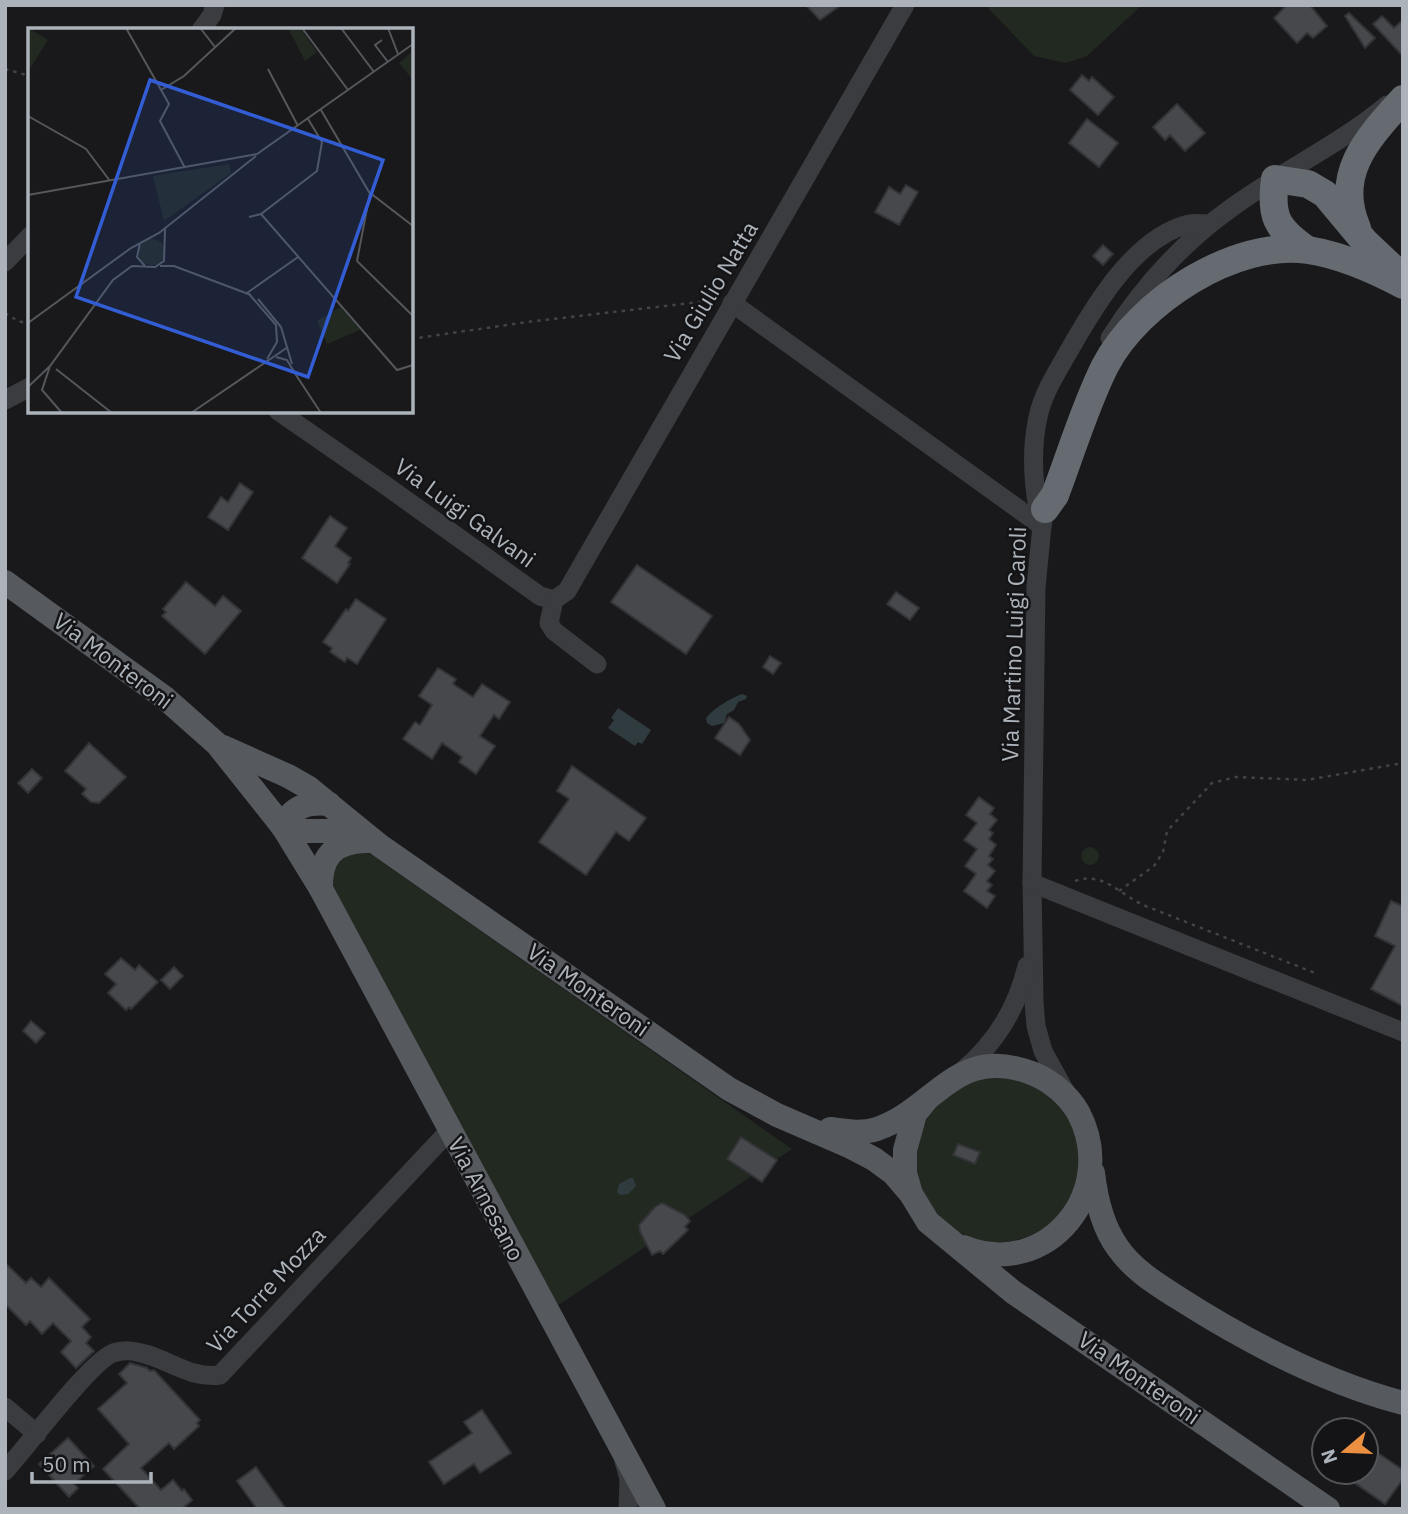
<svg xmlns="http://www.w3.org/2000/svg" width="1408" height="1514" viewBox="0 0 1408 1514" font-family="'IBM Plex Sans',sans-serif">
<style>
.green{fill:#212921}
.water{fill:#2f3b3f}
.building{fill:#46484b;stroke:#333437;stroke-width:2}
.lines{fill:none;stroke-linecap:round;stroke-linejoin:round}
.path{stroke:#404347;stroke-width:2.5;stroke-dasharray:3.5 5;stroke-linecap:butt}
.minor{stroke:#3a3c40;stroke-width:19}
.major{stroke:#565a5f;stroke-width:24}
.highway{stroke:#666b71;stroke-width:28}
.labels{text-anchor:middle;stroke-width:5;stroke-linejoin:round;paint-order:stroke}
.street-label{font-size:23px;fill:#acb3ba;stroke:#141416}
.inset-road{fill:none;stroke:#54575b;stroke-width:2}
.view{fill:#325dd4;fill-opacity:0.15;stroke:#325dd4;stroke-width:3.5}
.inset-edge{fill:none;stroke:#acb3ba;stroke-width:3.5}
</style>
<rect width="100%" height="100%" fill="#19191b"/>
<g class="green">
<path d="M985 5H1142L1087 56 1066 63 1034 56Z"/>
<circle cx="1090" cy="856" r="9"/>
<path d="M366 852 375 857 792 1149 554 1308 328 886 342 853Z"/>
<circle cx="998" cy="1160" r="82"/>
</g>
<g class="water">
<path d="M742 694 747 696 746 699 738 702 734 710 727 714 724 723 712 726 707 723 706 718C714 708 729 699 742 694Z"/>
<path d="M618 708 651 730 642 744 638 742 635 746 608 728 614 720 611 718Z"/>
<path d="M630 1178H633L636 1186 628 1194 620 1195 617 1192 619 1184Z"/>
</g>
<g class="building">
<path d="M806 5H841L820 20Z"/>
<path d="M1287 5H1310L1327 26 1313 38 1307 33 1297 43 1274 18Z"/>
<path d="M1349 13 1375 38 1365 48 1345 16Z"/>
<path d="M1382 16 1394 28 1403 20V56L1373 24Z"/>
<path d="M1082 75 1089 81 1092 77 1114 97 1098 115 1070 90Z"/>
<path d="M1177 104 1205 133 1185 151 1170 135 1165 140 1153 127Z"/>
<path d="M1087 119 1118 143 1099 167 1069 143Z"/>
<path d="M906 185 918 192 899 225 875 212 889 187 900 194Z"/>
<path d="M1103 245 1113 254 1103 265 1093 256Z"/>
<path d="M240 483 253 492 228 530 208 517 221 497 228 502Z"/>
<path d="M330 516 347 528 335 546 351 558 348 563 350 564 337 583 302 558Z"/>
<path d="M637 565 712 616 686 654 611 602Z"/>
<path d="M186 582 215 606 223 596 241 611 205 654 162 616 166 612 163 609Z"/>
<path d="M896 592 919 608 910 620 887 604Z"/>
<path d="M356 599 386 619 357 664 347 658 345 662 330 652 332 648 323 642 346 609 348 611Z"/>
<path d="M770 656 781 663 773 674 763 667Z"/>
<path d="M438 668 456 679 453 684 473 697 482 684 510 702 499 719 494 715 480 736 495 746 476 774 459 762 462 757 442 743 432 759 403 739 415 722 420 725 432 705 419 696Z"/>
<path d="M729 717 739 724 750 740 740 755 715 738Z"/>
<path d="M89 743 126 777 99 803 91 802 82 794 86 789 65 771Z"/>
<path d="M572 766 646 818 629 841 616 832 586 875 539 842 569 799 557 791Z"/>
<path d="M32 769 42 778 28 793 18 783Z"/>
<path d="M979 797 994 808 990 814 997 820 989 830 993 833 989 839 996 845 989 856 993 859 988 865 995 871 987 881 992 885 987 891 995 896 987 908 964 891 976 874 965 866 977 849 964 840 977 823 966 815Z"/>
<path d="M1391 901 1403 906V1006L1371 989 1395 946 1375 936Z"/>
<path d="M121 958 135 970 139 965 158 982 131 1009 129 1007 126 1010 108 993 116 984 105 974Z"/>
<path d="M174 967 183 976 170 989 161 980Z"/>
<path d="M31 1021 45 1033 36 1043 23 1031Z"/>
<path d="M741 1137 777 1160 762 1182 727 1159Z"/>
<path d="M958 1144 980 1152 975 1164 953 1155Z"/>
<path d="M662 1203 685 1215 690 1221 685 1227 688 1230 663 1254 660 1251 652 1255 640 1232 639 1225 655 1207Z"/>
<path d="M5 1263 26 1283 31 1278 41 1287 49 1278 90 1319 82 1327 91 1337 86 1343 94 1351 76 1368 61 1352 71 1341 53 1323 42 1334 30 1321 26 1325 5 1304Z"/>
<path d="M130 1363 147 1368 150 1371 154 1370 200 1420 197 1423 199 1426 174 1449 169 1443 141 1468 161 1490 173 1480 182 1491 184 1489 192 1500 182 1509H140L103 1469 129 1444 98 1409 127 1383 119 1374Z"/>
<path d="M482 1410 511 1453 480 1473 474 1464 444 1484 429 1462 472 1433 464 1422Z"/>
<path d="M68 1438 94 1466 74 1484 78 1488 69 1497 39 1464Z"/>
<path d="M1366 1445 1403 1470V1479L1385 1504 1339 1472H1366Z"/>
<path d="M256 1467 286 1509H257L237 1481Z"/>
</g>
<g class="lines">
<g class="path">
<path d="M5 69 30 76"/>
<path d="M5 313 18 321 30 324"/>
<path d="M411 339 527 322 717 300"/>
<path d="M1075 881C1102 871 1120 894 1143 905L1315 973"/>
<path d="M1119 891 1154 866 1163 852 1167 831 1212 783 1236 777 1307 780 1403 763"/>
</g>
<g class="minor">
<path d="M201 30 212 15 215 5"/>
<path d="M5 262 30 236"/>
<path d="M732 303 1042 526"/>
<path d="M1110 338C1143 286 1184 241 1234 206 1284 170 1340 144 1387 105"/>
<path d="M5 400 30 387"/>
<path d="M278 411 385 485 540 596 554 600 549 623 554 631 597 664"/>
<path d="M1047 498 1042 526 1036 587 1032 883 1034 1002 1036 1026 1043 1051 1065 1091"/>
<path d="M1040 518C1033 485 1031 449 1038 417 1043 393 1058 370 1070 349 1095 305 1135 237 1189 224 1195 223 1203 224 1210 224"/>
<path d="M554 600 567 591 905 5"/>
<path d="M1032 883 1403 1032"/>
<path d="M961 1072C995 1044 1017 1009 1027 966"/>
<path d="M5 1407 37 1434"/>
<path d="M624 1461 629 1479 628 1509"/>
<path d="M5 1471C26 1448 90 1362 113 1353 124 1349 134 1351 145 1354 171 1361 192 1379 220 1375L449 1131"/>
</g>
<g class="major">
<path d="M5 582 165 698 217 744 283 827 321 889 654 1509"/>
<path d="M223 747 288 776 309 788 379 845 729 1089 777 1115 851 1147 874 1159 893 1173 911 1194"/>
<path d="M283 827 298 831H330L369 841"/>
<path d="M283 827C292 806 308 802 329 804"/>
<path d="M321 889C320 857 333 842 365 841"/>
<path d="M927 1099 915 1114 905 1150V1173L911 1194 928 1222 1013 1292 1328 1509"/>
<path d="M830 1129C846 1131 861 1134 877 1129 937 1108 957 1043 1034 1074 1051 1081 1068 1095 1078 1112 1120 1190 1048 1281 963 1247"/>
<path d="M1093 1173C1096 1199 1102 1226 1118 1248 1133 1270 1158 1285 1180 1299 1249 1343 1324 1382 1403 1403"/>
</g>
<g class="highway">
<path d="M1357 228C1333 173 1369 137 1403 99"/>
<path d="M1306 249C1276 228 1270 216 1275 179L1308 184 1325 194 1365 242 1398 273"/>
<path d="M1045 509 1055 495C1071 453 1085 406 1105 366 1138 302 1235 239 1308 250 1341 255 1373 269 1403 285"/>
</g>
</g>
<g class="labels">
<g class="street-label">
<text transform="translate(711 292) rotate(-59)" y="8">Via Giulio Natta</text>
<text transform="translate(465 513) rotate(36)" y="8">Via Luigi Galvani</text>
<text transform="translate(1014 644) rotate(-88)" y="8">Via Martino Luigi Caroli</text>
<text transform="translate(113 661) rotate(37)" y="8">Via Monteroni</text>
<text transform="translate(588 990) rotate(35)" y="8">Via Monteroni</text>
<text transform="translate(486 1199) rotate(62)" y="8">Via Arnesano</text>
<text transform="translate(266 1290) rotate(-47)" y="8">Via Torre Mozza</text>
<text transform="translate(1139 1378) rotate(35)" y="8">Via Monteroni</text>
</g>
</g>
<g transform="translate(28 28)">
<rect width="385" height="385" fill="#19191b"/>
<path d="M0 0 20 12 0 44ZM260 0H272L289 24 277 33ZM385 23V52L371 35ZM201 136 203 145 136 193 125 148ZM111 224a13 13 0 1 1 26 0a13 13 0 1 1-26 0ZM312 279 332 302 299 316 289 293Z" fill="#212921"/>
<path class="inset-road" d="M98 0 141 76 132 93 157 140M274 0 320 62M313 0 346 44M360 0 370 26M173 1 187 19M354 12 347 17 360 34M240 41 270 98M133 62 156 48 208 0M293 82 341 164 385 198M0 88 58 121 82 153M342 165 329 233 385 288M0 167 229 126 385 16M233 186 369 342 385 337M221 189 233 186 289 143 294 114 280 91M112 215 109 229 117 238M132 238H146L223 267M219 265 270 229M221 266 248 297 249 314 239 331M230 271 253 299 264 336M0 295 103 220 131 205 228 128M248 329 259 332 268 347M22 338 14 362 34 385M28 341 84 385M268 347 293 385M0 359 22 338 85 252 104 238 127 239 136 233 137 201M163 385 260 319"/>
<path class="view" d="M122 52 355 132 280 349 48 269Z"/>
<rect width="385" height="385" class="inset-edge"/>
</g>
<rect width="1408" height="1514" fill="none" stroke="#acb3ba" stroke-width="14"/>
<g transform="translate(1345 1451) rotate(251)"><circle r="33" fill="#141416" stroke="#515458" stroke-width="2"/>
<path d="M0-5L12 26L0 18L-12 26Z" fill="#eb8f41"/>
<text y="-10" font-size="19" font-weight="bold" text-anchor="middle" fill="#acb3ba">N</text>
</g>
<path d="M32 1472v10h119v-10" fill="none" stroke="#acb3ba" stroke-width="3.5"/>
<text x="42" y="1472" font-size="21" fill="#acb3ba" stroke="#141416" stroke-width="5" paint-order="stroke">50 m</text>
</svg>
